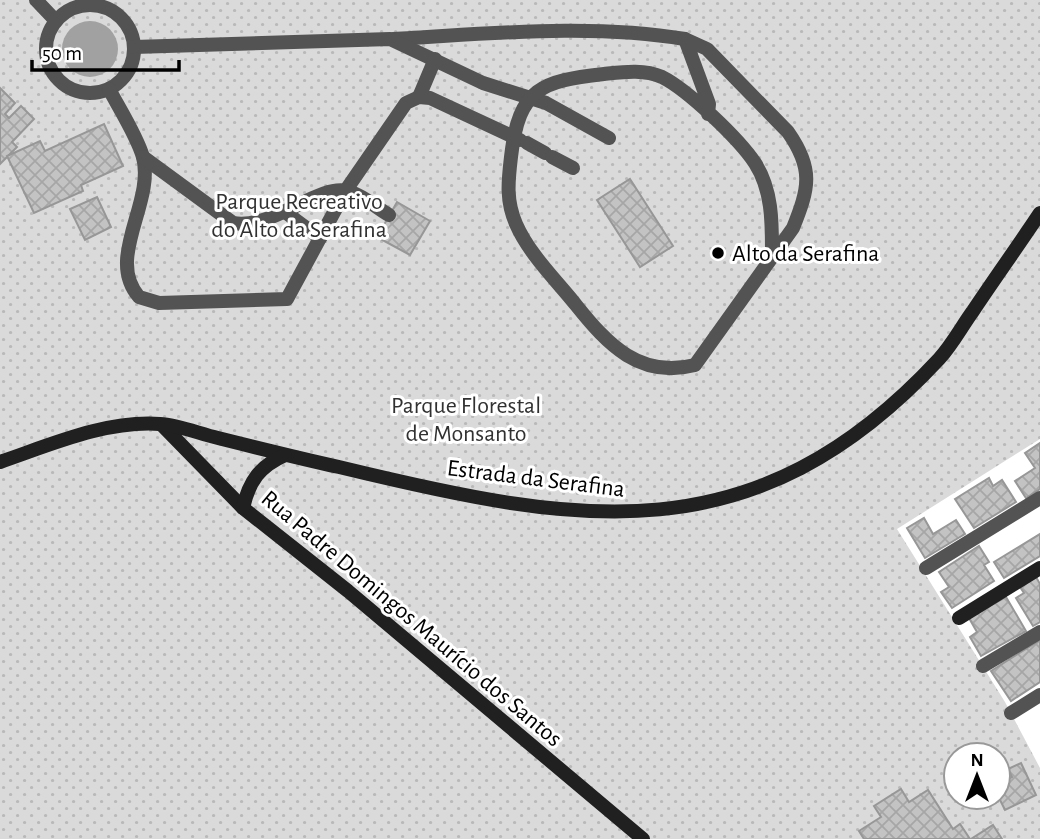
<svg xmlns="http://www.w3.org/2000/svg" width="1040" height="839" viewBox="0 0 1040 839" font-family="'Alegreya Sans',sans-serif">
<style>
.park{fill:url(#park-dots);fill-rule:evenodd}
.water{fill:#a1a1a1}
.building{fill:url(#building-cross-hatch);stroke:#979797;stroke-width:2}
.lines{fill:none;stroke-linecap:round;stroke-linejoin:round}
.street{stroke:#535353;stroke-width:14}
.secondary{stroke:#202020;stroke-width:14}
.poi-dot{fill:#000;stroke:#fff;stroke-width:2.5}
.labels{text-anchor:middle;stroke-width:6;stroke-linejoin:round;paint-order:stroke}
.park-label{font-size:24px;fill:#313131;stroke:#fff}
.poi-label{font-size:24px;fill:#000;stroke:#fff;text-anchor:start}
.street-label{font-size:24px;fill:#000;stroke:#fff}
</style>
<defs>
<pattern id="park-dots" width="8" height="8" patternUnits="userSpaceOnUse" patternTransform="scale(1.75)"><rect width="8" height="8" fill="#dadada"/><path d="M2 2h.1M6 6h.1" fill="none" stroke="#b9b9b9" stroke-width="1.8" stroke-linecap="round"/></pattern>
<pattern id="building-cross-hatch" width="8" height="8" patternUnits="userSpaceOnUse" patternTransform="scale(1.75)"><rect width="8" height="8" fill="#c3c3c3"/><path d="M0 0l8 8M0 8l8-8" fill="none" stroke="#a6a6a6"/></pattern>
</defs>
<rect width="100%" height="100%" fill="#fff"/>
<path class="park" d="M0 0H1040V439L897 529 1005 702 1040 768V839H0ZM956 755H998V797H956Z"/>
<circle class="water" cx="90" cy="49" r="28"/>
<g class="building">
<path d="M0 88 15 103 5 114 9 118 21 106 34 119 12 142 17 147 0 164Z"/>
<path d="M104 124 123 166 81 185 83 191 34 213 7 156 40 141 45 151Z"/>
<path d="M630 179 673 246 640 267 597 200Z"/>
<path d="M97 197 111 227 85 240 70 209Z"/>
<path d="M397 202 430 221 410 255 377 237Z"/>
<path d="M1040 443V489L1026 498 1015 481 1035 468 1025 453Z"/>
<path d="M989 478 993 486 1002 480 1016 502 974 528 955 499Z"/>
<path d="M924 518 933 534 956 520 965 534 925 558 907 528Z"/>
<path d="M1040 534V556L1004 578 994 562Z"/>
<path d="M979 546 989 562 984 565 994 581 952 608 941 592 949 587 939 572Z"/>
<path d="M1036 577 1040 584V622L1033 626 1016 598 1024 593 1020 587Z"/>
<path d="M1006 597 1026 631 981 656 970 637 977 632 969 618Z"/>
<path d="M1040 640V682L1011 701 991 671Z"/>
<path d="M1021 763 1036 795 1005 810 998 796V784L1012 777 1008 769Z"/>
<path d="M901 789 909 802 928 790 953 829 960 824 970 839H864L859 831 881 817 874 806Z"/>
<path d="M993 825 1002 839H971Z"/>
</g>
<g class="lines">
<g class="street">
<path d="M36 0 56 21"/>
<circle cx="90" cy="49" r="44"/>
<path d="M393 39C488 34 590 23 685 39"/>
<path d="M134 47 390 39 483 83 546 103 609 138"/>
<path d="M109 89C119 108 137 136 143 157 155 203 105 258 139 297L159 303 287 299 346 190 406 103 419 97 430 98 520 140"/>
<path d="M419 97 435 59"/>
<path d="M708 114 709 104 685 39 707 49 788 132C814 169 809 188 793 228L695 365C640 379 608 345 576 305 557 281 529 254 516 224 506 201 508 182 511 157 519 87 542 81 604 74 623 72 644 69 662 77 688 90 739 139 755 163 773 191 772 225 772 256"/>
<path d="M527 143 545 153"/>
<path d="M143 157 233 223C273 230 317 184 347 191 361 194 377 208 389 215"/>
<path d="M552 157 573 168"/>
<path d="M285 212 320 238"/>
<path d="M926 568 1040 498"/>
<path d="M983 666 1040 632"/>
<path d="M1011 713 1040 695"/>
</g>
<g class="secondary">
<path d="M162 425 243 508 348 591 643 839"/>
<path d="M0 462C50 445 106 420 160 424 179 425 200 434 218 438 258 448 298 458 339 467 579 525 754 558 939 359 952 345 962 326 973 311 995 278 1018 246 1040 213"/>
<path d="M243 508C249 481 260 466 285 455"/>
<path d="M959 618 1040 568"/>
</g>
</g>
<circle class="poi-dot" cx="718" cy="253" r="7"/>
<g class="labels">
<g class="park-label">
<text x="299" y="209">Parque Recreativo<tspan x="299" dy="28">do Alto da Serafina</tspan></text>
<text x="466" y="413">Parque Florestal<tspan x="466" dy="28">de Monsanto</tspan></text>
</g>
<g class="poi-label">
<text x="732" y="261">Alto da Serafina</text>
</g>
<g class="street-label">
<text transform="translate(536 478) rotate(7)" y="8">Estrada da Serafina</text>
<text transform="translate(412 618) rotate(40)" y="8">Rua Padre Domingos Maurício dos Santos</text>
</g>
</g>
<g transform="translate(977 776)"><circle r="33" fill="#ffffff" stroke="#999999" stroke-width="2"/>
<path d="M0-5L12 26L0 18L-12 26Z" fill="#000000"/>
<text y="-10" font-size="19" font-weight="bold" text-anchor="middle" fill="#000000">N</text>
</g>
<path d="M32 60v10h147v-10" fill="none" stroke="#000000" stroke-width="3.5"/>
<text x="42" y="60" font-size="21" fill="#000000" stroke="#ffffff" stroke-width="5" paint-order="stroke">50 m</text>
</svg>
